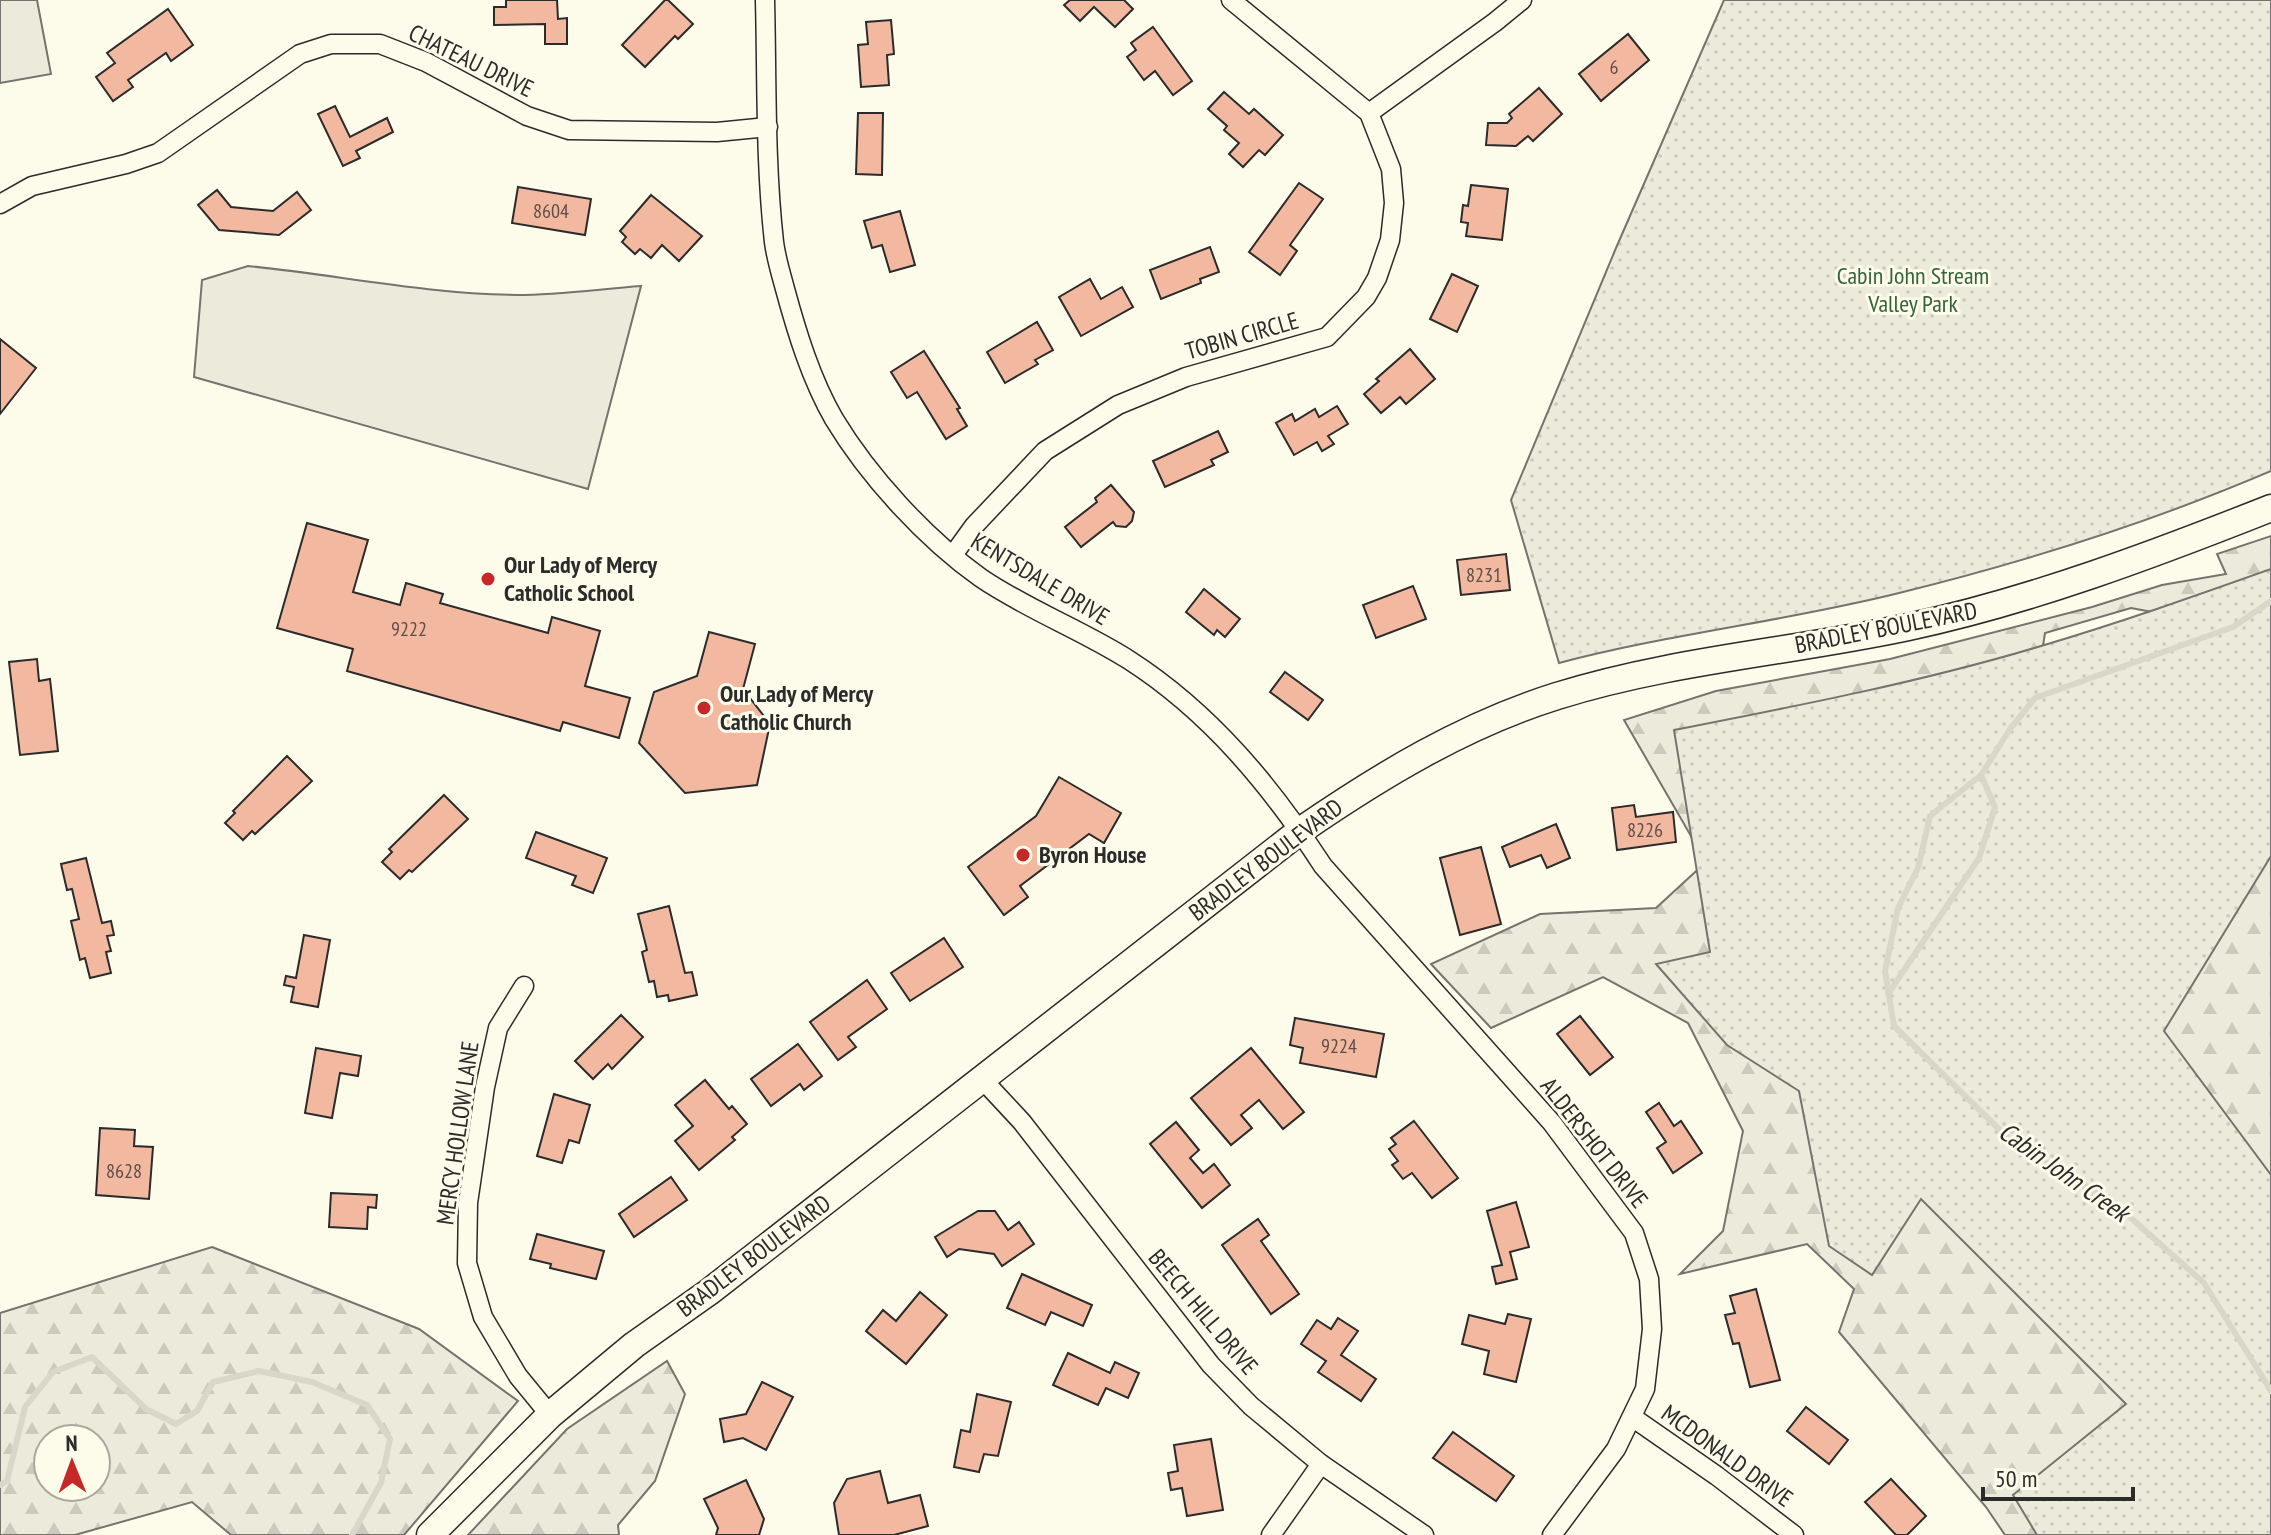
<svg xmlns="http://www.w3.org/2000/svg" width="2271" height="1535" viewBox="0 0 2271 1535" font-family="'PT Sans Narrow',sans-serif">
<style>
.green{fill:#ecebdb;stroke:#74746e;stroke-width:2}
.forest{fill:url(#forest-firs);stroke:#74746e;stroke-width:2;fill-rule:evenodd}
.park{fill:url(#park-dots);stroke:#74746e;stroke-width:2}
.lines{fill:none;stroke-linecap:round;stroke-linejoin:round}
.stream{stroke:#d8d7c9;stroke-width:6}
.building{fill:#f2b8a0;stroke:#2b2b2b;stroke-width:2}
.minor-casing{stroke:#2b2b2b;stroke-width:21}
.secondary-casing{stroke:#2b2b2b;stroke-width:29}
.minor{stroke:#fdfbea;stroke-width:18}
.secondary{stroke:#fdfbea;stroke-width:26}
.poi-dot{fill:#c62828;stroke:#fdfbea;stroke-width:3}
.labels{text-anchor:middle;stroke-width:6;stroke-linejoin:round;paint-order:stroke}
.number-label{font-size:20px;fill:#5d4e48}
.street-label{font-size:24px;fill:#2b2b2b;stroke:#fdfbea}
.park-label{font-size:24px;fill:#34623c;stroke:#fdfbea}
.poi-label{font-size:24px;font-weight:bold;fill:#2b2b2b;stroke:#fdfbea;text-anchor:start}
.water-label{font-size:26px;font-style:italic;fill:#2b2b2b;stroke:#fdfbea}
</style>
<defs>
<pattern id="forest-firs" width="22" height="20" patternUnits="userSpaceOnUse" patternTransform="scale(2)"><rect width="22" height="20" fill="#ecebdb"/><path d="M5 1l3.5 6h-7zM16 11l3.5 6h-7z" fill="#cbcabc"/></pattern>
<pattern id="park-dots" width="8" height="8" patternUnits="userSpaceOnUse" patternTransform="scale(2)"><rect width="8" height="8" fill="#ecebdb"/><path d="M2 2h.1M6 6h.1" fill="none" stroke="#cbcabc" stroke-width="1.8" stroke-linecap="round"/></pattern>
</defs>
<rect width="100%" height="100%" fill="#fdfbea"/>
<g class="green">
<path d="M0 0H37L51 74 0 83Z"/>
<path d="M248 266C338 275 427 294 518 295 558 295 600 289 641 286L588 489 194 377 202 280Z"/>
</g>
<g class="forest">
<path d="M2271 536V1535H2005L1986 1507 1839 1332 1854 1289 1807 1244 1680 1274 1723 1231 1743 1131 1688 1023 1603 977 1491 1028 1431 964 1540 914 1656 908 1706 862 1624 720 1716 691 1890 659 2092 607 2162 585 2226 574 2217 554ZM2131 608 2232 627 2035 697 2045 633Z"/>
<path d="M212 1247 419 1329 518 1401 404 1535H231L192 1502 75 1535H0V1313ZM48 1439H96V1487H48Z"/>
<path d="M667 1361 685 1394 655 1481 618 1525 619 1535H468L567 1429Z"/>
</g>
<g class="park">
<path d="M1724 0H2271V471C2152 522 2028 561 1903 592 1789 621 1673 633 1559 663L1511 500 1616 248Z"/>
<path d="M2271 569V856L2164 1031 2271 1175V1535H2037L2013 1495 2126 1404 1921 1199 1872 1275 1829 1246 1799 1091 1727 1045 1656 964 1710 952 1674 730C1797 706 1921 682 2041 646 2119 623 2195 596 2271 569Z"/>
</g>
<g class="lines">
<g class="stream">
<path d="M2271 601 2233 627 2035 698 2010 729 1981 775 1930 816 1918 868 1898 908 1885 971 1894 1026 2014 1144 2113 1202 2204 1283 2271 1391"/>
<path d="M1888 994 1979 858 1995 807 1981 775"/>
<path d="M0 1485 7 1481 25 1407 53 1372 92 1357 146 1409 176 1424 197 1411 213 1382 259 1371 312 1382 367 1405 390 1439 381 1483 352 1535"/>
</g>
</g>
<g class="building">
<path d="M506 0H557L558 19 567 18V44H545V24L494 25V7H506Z"/>
<path d="M665 0H668L693 24 678 39 675 36 645 67 622 45Z"/>
<path d="M1070 0H1124L1133 9 1115 27 1094 7 1080 21 1064 5Z"/>
<path d="M168 9 193 45 171 61 166 53 128 80 133 87 113 101 96 77 115 63 107 53Z"/>
<path d="M891 20 894 54 887 55 889 85 861 87 858 45 868 44 866 22Z"/>
<path d="M1153 27 1192 81 1173 95 1155 71 1144 80 1127 57 1136 50 1131 43Z"/>
<path d="M1628 34 1649 60 1601 101 1579 74Z"/>
<path d="M1539 88 1562 114 1533 141 1528 136 1516 146 1486 145 1488 123H1507L1512 118 1509 114Z"/>
<path d="M1224 92 1249 114 1254 109 1283 135 1265 155 1259 150 1243 167 1229 154 1239 143 1224 130 1227 126 1208 109Z"/>
<path d="M335 106 350 137 387 118 393 132 356 151 360 158 343 166 318 114Z"/>
<path d="M858 113H883L882 175 856 174Z"/>
<path d="M1299 183 1323 199 1290 245 1297 251 1280 275 1249 252Z"/>
<path d="M1471 185 1508 189 1502 240 1466 236 1468 223 1461 222 1463 205 1468 206Z"/>
<path d="M518 187 591 199 585 235 512 223Z"/>
<path d="M217 190 231 207 273 211 297 192 311 210 279 235 219 230 198 205Z"/>
<path d="M651 195 702 236 679 261 662 245 651 258 640 249 635 254 622 242 626 237 620 231Z"/>
<path d="M900 211 915 265 890 272 882 245 872 248 864 221Z"/>
<path d="M1210 247 1219 272 1200 279 1201 283 1161 299 1150 270Z"/>
<path d="M1452 274 1478 286 1457 332 1430 319Z"/>
<path d="M1090 279 1101 299 1122 287 1133 307 1081 336 1059 297Z"/>
<path d="M1037 322 1053 350 1035 360 1038 364 1005 383 987 352Z"/>
<path d="M0 339 36 368 0 414Z"/>
<path d="M1410 349 1435 379 1406 404 1400 397 1381 413 1364 394 1379 381 1376 379Z"/>
<path d="M924 351 960 408 957 409 967 426 946 439 917 392 907 398 891 372Z"/>
<path d="M1337 406 1348 424 1328 436 1334 444 1322 451 1317 442 1294 455 1276 423 1292 414 1295 421 1315 409 1319 417Z"/>
<path d="M1218 431 1228 452 1211 460 1214 465 1165 487 1153 461Z"/>
<path d="M1111 485 1134 512 1132 521 1126 527 1116 526 1113 522 1081 547 1065 527 1097 502 1095 498Z"/>
<path d="M307 523 368 540 353 592 400 605 406 583 443 594 440 603 548 633 552 617 600 631 585 686 630 698 619 738 563 722 560 731 347 671 353 649 277 628Z"/>
<path d="M1506 554 1510 590 1461 595 1457 560Z"/>
<path d="M1413 586 1426 619 1376 638 1363 605Z"/>
<path d="M1204 589 1240 619 1225 637 1217 630 1214 635 1186 612Z"/>
<path d="M709 632 755 644 743 689 770 724 757 785 685 793 639 743 654 692 697 676Z"/>
<path d="M37 659 39 681 50 679 58 751 20 755 9 662Z"/>
<path d="M1285 672 1323 700 1308 720 1270 692Z"/>
<path d="M287 756 312 781 255 834 252 831 243 840 225 823 235 813 233 811Z"/>
<path d="M1059 777 1121 813 1104 843 1089 834 1020 886 1028 897 1004 915 968 867 1036 816Z"/>
<path d="M444 795 468 819 412 872 409 870 400 879 382 862 392 852 389 849Z"/>
<path d="M1634 805 1636 817 1673 812 1676 842 1617 850 1612 808Z"/>
<path d="M1556 824 1570 858 1547 868 1541 855 1510 867 1502 847Z"/>
<path d="M536 832 607 858 593 893 572 885 576 876 526 858Z"/>
<path d="M1481 847 1501 924 1460 935 1440 858Z"/>
<path d="M86 858 102 923 111 921 114 935 107 936 111 951 106 952 111 973 90 978 85 958 80 960 71 921 79 919 72 889 67 890 61 864Z"/>
<path d="M669 906 685 973 692 972 697 995 669 1001 668 995 657 997 654 981 649 982 642 952 647 950 638 914Z"/>
<path d="M304 935 330 940 318 1007 291 1002 294 987 284 985 286 976 296 978Z"/>
<path d="M944 938 963 967 910 1001 891 973Z"/>
<path d="M867 980 887 1009 848 1037 856 1047 838 1060 810 1022Z"/>
<path d="M621 1015 643 1037 612 1069 608 1064 593 1079 575 1061Z"/>
<path d="M1580 1016 1613 1057 1590 1075 1557 1034Z"/>
<path d="M1295 1018 1384 1034 1376 1077 1300 1063 1303 1048 1290 1045Z"/>
<path d="M798 1044 822 1076 804 1090 800 1084 771 1106 751 1079Z"/>
<path d="M316 1048 361 1056 358 1076 340 1073 332 1118 305 1113Z"/>
<path d="M1251 1048 1304 1112 1283 1129 1259 1100 1241 1115 1252 1128 1231 1145 1191 1098Z"/>
<path d="M705 1080 729 1109 732 1106 747 1124 732 1137 735 1140 699 1170 675 1141 693 1126 675 1105Z"/>
<path d="M554 1094 590 1105 579 1143 569 1140 562 1163 537 1156Z"/>
<path d="M1659 1103 1674 1126 1681 1121 1702 1153 1673 1173 1657 1148 1666 1142 1646 1112Z"/>
<path d="M1414 1121 1458 1178 1432 1198 1412 1173 1403 1179 1392 1165 1398 1161 1389 1149 1396 1144 1391 1138Z"/>
<path d="M1176 1122 1199 1150 1190 1158 1203 1173 1214 1164 1230 1185 1202 1208 1150 1144Z"/>
<path d="M100 1128 135 1130 134 1146 153 1147 149 1199 96 1195Z"/>
<path d="M671 1177 687 1200 634 1237 619 1214Z"/>
<path d="M331 1193 377 1195 376 1208 368 1207 367 1229 329 1227Z"/>
<path d="M1516 1202 1529 1247 1510 1252 1517 1279 1496 1284 1492 1267 1502 1265 1487 1211Z"/>
<path d="M978 1211H995L1008 1230 1019 1222 1034 1244 1002 1266 994 1254 959 1249 947 1257 935 1237Z"/>
<path d="M1258 1219 1269 1235 1261 1241 1299 1294 1271 1314 1222 1245Z"/>
<path d="M537 1234 604 1251 596 1279 550 1268 551 1264 530 1259Z"/>
<path d="M1022 1274 1092 1305 1083 1326 1051 1312 1045 1325 1007 1308Z"/>
<path d="M1756 1289 1780 1380 1750 1387 1739 1343 1733 1344 1725 1315 1735 1313 1730 1296Z"/>
<path d="M920 1292 947 1315 906 1364 866 1331 883 1310 896 1321Z"/>
<path d="M1508 1314 1531 1319 1516 1382 1484 1374 1489 1351 1462 1344 1469 1315 1505 1324Z"/>
<path d="M1338 1318 1358 1331 1341 1355 1376 1379 1361 1401 1318 1372 1326 1361 1301 1344 1317 1320 1331 1329Z"/>
<path d="M1068 1353 1110 1373 1115 1362 1139 1373 1128 1398 1106 1388 1098 1405 1053 1385Z"/>
<path d="M762 1382 793 1397 766 1450 743 1438 724 1442 720 1419 746 1414Z"/>
<path d="M977 1394 1011 1402 998 1456 984 1454 979 1472 954 1467 961 1430 970 1432Z"/>
<path d="M1806 1407 1848 1440 1829 1464 1787 1431Z"/>
<path d="M1453 1432 1514 1476 1496 1501 1433 1458Z"/>
<path d="M1211 1439 1223 1510 1187 1516 1182 1488 1171 1490 1168 1473 1178 1471 1174 1445Z"/>
<path d="M880 1471 888 1503 920 1495 928 1526 894 1535H839L834 1503 847 1479Z"/>
<path d="M1891 1479 1926 1516 1907 1535H1896L1865 1502Z"/>
<path d="M746 1480 764 1519 759 1535H716L718 1528 704 1499Z"/>
</g>
<g class="lines">
<defs>
<g id="minor">
<path d="M765 0C767 80 765 162 774 242 776 258 781 274 785 289 797 333 811 379 834 419 869 477 926 539 981 578 1028 610 1082 630 1129 660 1210 712 1271 786 1323 866L1552 1123 1634 1233 1649 1279 1652 1329 1645 1389 1616 1449 1552 1535"/>
<path d="M1369 113 1495 22 1522 0"/>
<path d="M0 204 32 186 126 164 158 153 300 54 331 44H380L426 62 527 116 569 130 717 132 768 127"/>
<path d="M953 555 974 526 1045 451 1118 405 1186 377 1327 337 1366 297 1377 278 1390 240 1394 203 1391 169 1369 113 1231 0"/>
<path d="M524 986 498 1028 485 1087 468 1203 467 1263 483 1317 518 1376 550 1415"/>
<path d="M983 1080 1022 1122 1211 1365 1251 1406 1321 1464 1424 1535"/>
<path d="M1632 1417 1717 1476 1794 1535"/>
<path d="M1271 1535 1321 1464"/>
</g>
<path id="secondary" d="M430 1535 550 1415 634 1345 709 1292 1300 831C1380 776 1464 725 1557 696 1672 660 1791 652 1908 627 2030 601 2155 554 2271 508"/>
</defs>
<use href="#minor" class="minor-casing"/>
<use href="#secondary" class="secondary-casing"/>
<use href="#minor" class="minor"/>
<use href="#secondary" class="secondary"/>
</g>
<g class="poi-dot">
<circle cx="488" cy="579" r="8"/>
<circle cx="704" cy="708" r="8"/>
<circle cx="1023" cy="855" r="8"/>
</g>
<g class="labels">
<g class="number-label">
<text x="1614" y="74">6</text>
<text x="551" y="218">8604</text>
<text x="1484" y="582">8231</text>
<text x="409" y="636">9222</text>
<text x="1645" y="837">8226</text>
<text x="1339" y="1053">9224</text>
<text x="124" y="1178">8628</text>
</g>
<g class="street-label">
<text transform="translate(471 61) rotate(26)" y="8">CHATEAU DRIVE</text>
<text transform="translate(1242 336) rotate(-16)" y="8">TOBIN CIRCLE</text>
<text transform="translate(1040 579) rotate(31)" y="8">KENTSDALE DRIVE</text>
<text transform="translate(1886 628) rotate(-11)" y="8">BRADLEY BOULEVARD</text>
<text transform="translate(1266 860) rotate(-37)" y="8">BRADLEY BOULEVARD</text>
<text transform="translate(458 1133) rotate(-82)" y="8">MERCY HOLLOW LANE</text>
<text transform="translate(1594 1143) rotate(52)" y="8">ALDERSHOT DRIVE</text>
<text transform="translate(754 1256) rotate(-37)" y="8">BRADLEY BOULEVARD</text>
<text transform="translate(1203 1312) rotate(50)" y="8">BEECH HILL DRIVE</text>
<text transform="translate(1727 1456) rotate(36)" y="8">MCDONALD DRIVE</text>
</g>
<g class="park-label">
<text x="1913" y="284">Cabin John Stream<tspan x="1913" dy="28">Valley Park</tspan></text>
</g>
<g class="poi-label">
<text x="504" y="573">Our Lady of Mercy<tspan x="504" dy="28">Catholic School</tspan></text>
<text x="720" y="702">Our Lady of Mercy<tspan x="720" dy="28">Catholic Church</tspan></text>
<text x="1039" y="863">Byron House</text>
</g>
<g class="water-label">
<text transform="translate(2064 1172) rotate(35)" y="9">Cabin John Creek</text>
</g>
</g>
<g transform="translate(72 1463) rotate(359)"><circle r="38" fill="#fdfbea" stroke="#a9a89e" stroke-width="2"/>
<path d="M0-6L14 30L0 20L-14 30Z" fill="#c62828"/>
<text y="-12" font-size="22" font-weight="bold" text-anchor="middle" fill="#2b2b2b">N</text>
</g>
<path d="M1983 1487v12h150v-12" fill="none" stroke="#2b2b2b" stroke-width="4"/>
<text x="1995" y="1487" font-size="24" fill="#2b2b2b" stroke="#fdfbea" stroke-width="6" paint-order="stroke">50 m</text>
</svg>
